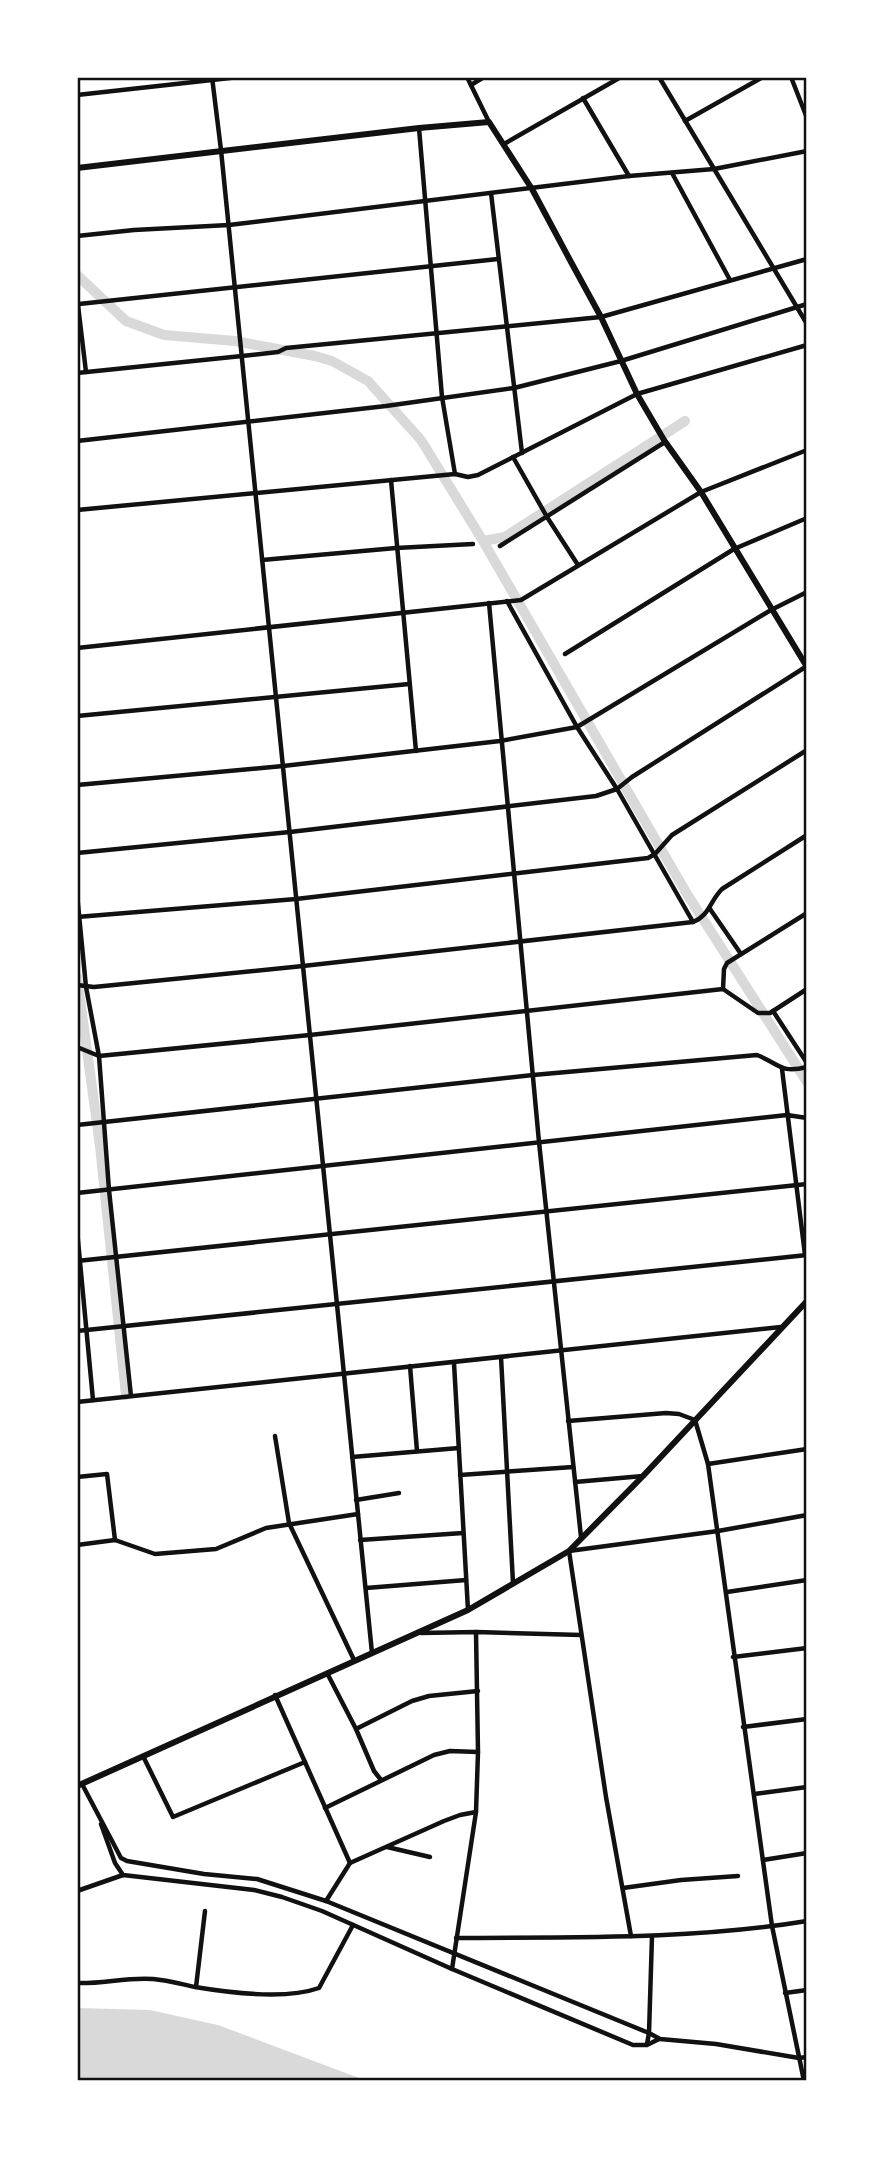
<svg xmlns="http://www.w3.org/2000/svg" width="884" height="2158" viewBox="0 0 884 2158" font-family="Rubik,sans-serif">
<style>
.water{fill:#d9d9d9}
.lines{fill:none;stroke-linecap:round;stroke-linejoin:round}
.canal{stroke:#d9d9d9;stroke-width:10}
.minor{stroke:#111;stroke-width:4.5}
.tertiary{stroke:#111;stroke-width:6}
.neatline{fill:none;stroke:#111;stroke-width:2.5}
</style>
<rect width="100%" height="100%" fill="#fff"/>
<path class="water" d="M77 2008 150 2010 218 2025 367 2081H77Z"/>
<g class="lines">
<g class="canal">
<path d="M77 275 126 321 164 335 235 341 315 356 332 361 368 381 421 440 483 541 687 894 807 1082"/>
<path d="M483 541 505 537 685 421"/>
<path d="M77 977 100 1146 126 1395"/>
</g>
<g class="minor">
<path d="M212 77 221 150 372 1653"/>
<path d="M467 77 489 122"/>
<path d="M659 77 807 324"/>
<path d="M791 77 807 118"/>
<path d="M471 85 484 77"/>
<path d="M77 95 239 77"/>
<path d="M583 98 629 176"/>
<path d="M685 121 763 77"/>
<path d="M419 128 442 397 455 474"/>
<path d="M504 144 621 77"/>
<path d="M672 173 730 280"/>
<path d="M491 193 522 453"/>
<path d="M77 236 134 230 229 225 629 176 714 169 807 151"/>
<path d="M77 297 86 372"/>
<path d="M79 304 498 259"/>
<path d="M77 373 242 356 278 352 286 348 601 317 807 259"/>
<path d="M77 441 386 406 514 388 621 361 807 304"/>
<path d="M513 457 547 517 578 565"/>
<path d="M391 480 416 751"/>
<path d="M77 510 455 474 468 477 478 475 637 394 807 345"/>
<path d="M500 546 665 442"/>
<path d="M262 560 396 548 473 544"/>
<path d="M507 601 577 727 617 789 693 922"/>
<path d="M489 603 539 1142 581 1537"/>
<path d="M77 648 521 600 701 492 807 450"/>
<path d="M565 654 734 549 807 518"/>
<path d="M77 716 409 684"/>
<path d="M77 785 283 766 500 741 577 727 771 610 807 592"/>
<path d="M77 853 290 832 596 796 617 789 632 777 807 666"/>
<path d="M77 894 86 987 99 1056 109 1190 131 1396"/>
<path d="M710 909 741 954"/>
<path d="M77 917 296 899 648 858 655 854 672 835 807 750"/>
<path d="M77 985 94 987 303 966 693 922C709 916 710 901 722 889L807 835"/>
<path d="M723 989 724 969 727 963 807 913"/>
<path d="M773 1011 807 1063"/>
<path d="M77 1047 99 1056 310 1035 723 989 758 1013H770L807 989"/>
<path d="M782 1069 805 1255"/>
<path d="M77 1125 533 1075 757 1055C780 1064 780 1074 807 1067"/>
<path d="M77 1193 787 1115 807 1118"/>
<path d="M77 1230 93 1400"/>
<path d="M77 1261 807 1184"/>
<path d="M77 1331 807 1255"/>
<path d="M501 1357 513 1583"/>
<path d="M454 1363 468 1610"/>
<path d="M410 1366 417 1451"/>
<path d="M77 1402 781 1327"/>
<path d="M568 1421 666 1413 679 1414 695 1420 708 1464 772 1926 804 2081"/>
<path d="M275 1436 289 1523 354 1660"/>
<path d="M352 1457 459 1448"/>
<path d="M708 1464 807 1449"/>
<path d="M460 1475 573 1467"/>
<path d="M77 1477 107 1474 115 1540"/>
<path d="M575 1482 643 1476"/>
<path d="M356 1500 399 1493"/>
<path d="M360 1540 463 1533"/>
<path d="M77 1545 115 1540 155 1554 216 1549 266 1528 358 1514"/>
<path d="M366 1588 466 1580"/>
<path d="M727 1592 807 1580"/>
<path d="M421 1633 476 1632 581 1635"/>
<path d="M733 1657 807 1648"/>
<path d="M327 1673 356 1729 374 1771 381 1780"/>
<path d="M275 1695 350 1863"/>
<path d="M743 1727 807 1719"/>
<path d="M356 1729 412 1701 429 1696 478 1691"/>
<path d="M143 1756 173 1817 305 1762"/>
<path d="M82 1784 121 1858 127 1861 204 1874 257 1879 326 1901 649 2033 660 2039 716 2044 799 2058 807 2057"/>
<path d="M754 1794 807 1787"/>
<path d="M325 1808 434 1755 450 1751 478 1752"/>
<path d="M101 1824 115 1863 123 1875 254 1890 282 1897 322 1911 452 1969 633 2045H647L659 2039"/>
<path d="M387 1847 430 1857"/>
<path d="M763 1860 807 1853"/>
<path d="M623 1888 681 1880 738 1876"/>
<path d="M77 1891 123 1875"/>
<path d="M326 1901 350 1863 444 1821 460 1815 476 1812"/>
<path d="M631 1936 606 1797 569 1551 718 1531 807 1515"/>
<path d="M456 1938C573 1937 691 1940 807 1921"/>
<path d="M452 1969 476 1812 478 1752 476 1632"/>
<path d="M77 1983C102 1984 127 1977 153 1979 167 1980 181 1984 195 1987 231 1993 285 2000 319 1988L353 1925"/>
<path d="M196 1987 205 1911"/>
<path d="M785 1993 807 1990"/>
<path d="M647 2044 649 2033 652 1936"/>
</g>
<g class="tertiary">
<path d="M77 168 419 128 489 122 532 189 571 262 601 317 637 394 664 440 701 492 807 667"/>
<path d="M77 1786 468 1610 569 1551 643 1476 807 1301"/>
</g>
</g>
<rect width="884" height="2158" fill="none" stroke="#ffffff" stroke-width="158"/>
<rect x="79" y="79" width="726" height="2000" class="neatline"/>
</svg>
